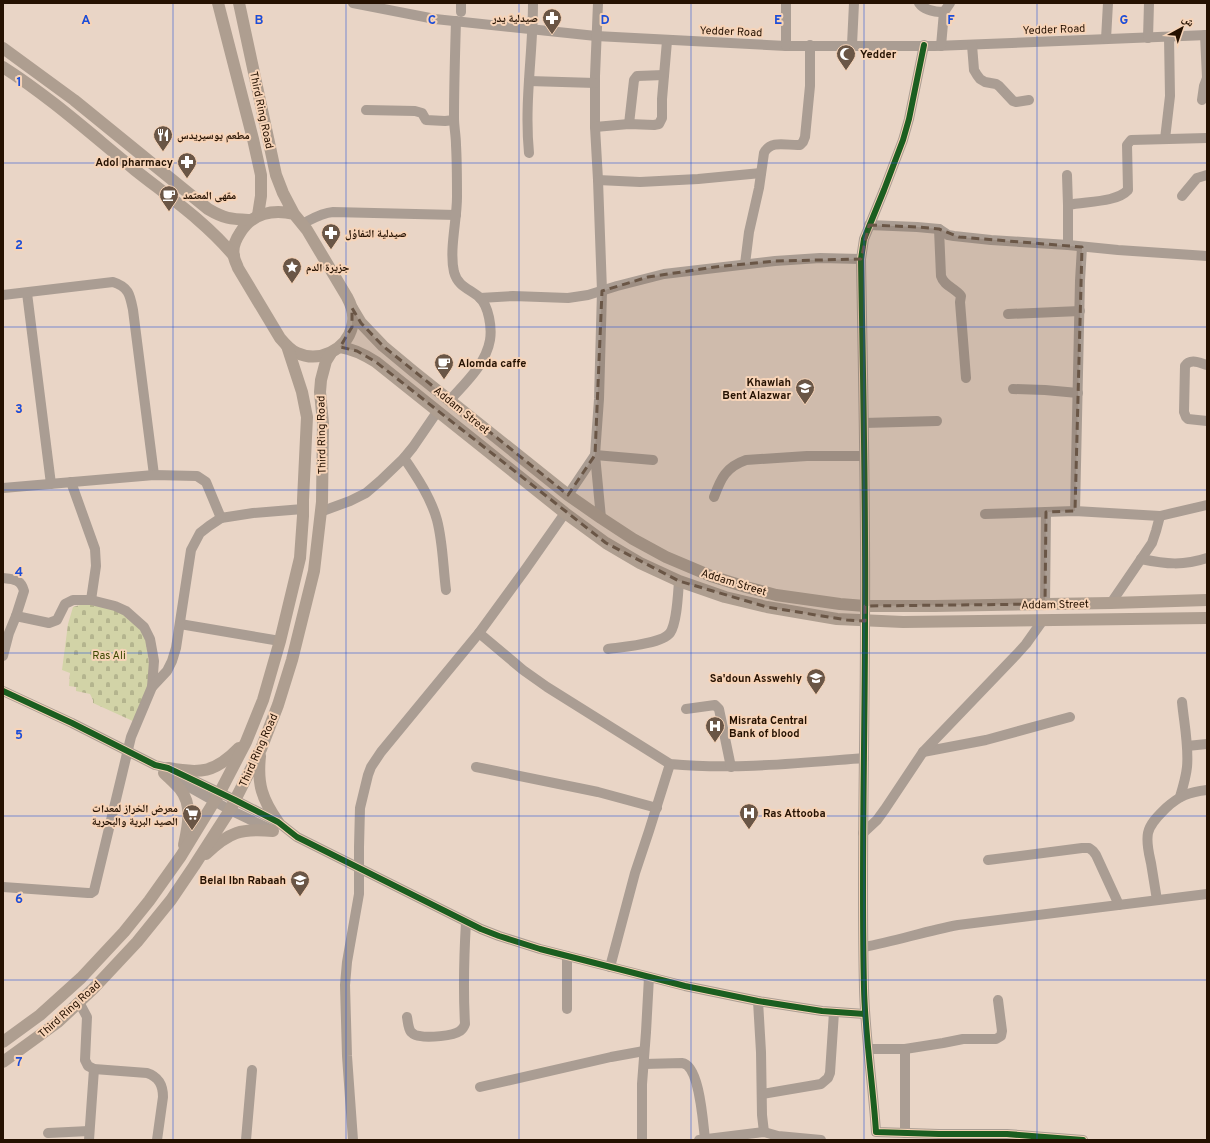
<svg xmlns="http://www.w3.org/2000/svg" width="1210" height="1143" viewBox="0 0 1210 1143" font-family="Overpass,'Noto Naskh Arabic',sans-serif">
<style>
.cemetery{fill:url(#cemetery-stones)}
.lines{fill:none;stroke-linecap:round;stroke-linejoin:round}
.minor{stroke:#aa9d93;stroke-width:10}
.major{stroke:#ae9e90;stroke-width:12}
.cycleway-casing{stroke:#f7d4b8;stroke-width:8}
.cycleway{stroke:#1b5e20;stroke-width:6}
.marked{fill:#6a5646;fill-opacity:0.2;stroke:#6a5646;stroke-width:3;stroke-dasharray:8 5;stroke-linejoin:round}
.grid{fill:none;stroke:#1d4ed8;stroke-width:1;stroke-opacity:0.55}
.labels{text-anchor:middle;stroke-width:4;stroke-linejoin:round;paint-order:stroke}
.poi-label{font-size:11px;font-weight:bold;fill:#251101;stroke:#f7d4b8;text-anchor:start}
.street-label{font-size:11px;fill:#251101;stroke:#f7d4b8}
.park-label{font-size:11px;fill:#3c4800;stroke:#f7d4b8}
.grid-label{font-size:13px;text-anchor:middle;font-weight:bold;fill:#1d4ed8;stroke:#f7d4b8;stroke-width:4;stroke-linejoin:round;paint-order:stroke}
</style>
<defs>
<pattern id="cemetery-stones" width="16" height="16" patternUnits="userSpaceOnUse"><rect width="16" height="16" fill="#d2d3a7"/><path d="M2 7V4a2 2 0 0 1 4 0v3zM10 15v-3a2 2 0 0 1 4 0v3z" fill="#b4b48e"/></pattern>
</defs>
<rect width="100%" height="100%" fill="#e9d5c6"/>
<path class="cemetery" d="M80 605H92L120 610 144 627 151 679 135 722 93 703V700L90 694 76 691V687L69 686 70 673 62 670 68 624 73 607Z"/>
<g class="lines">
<g class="minor">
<path d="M353 3 435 19 596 36 786 46H935L1207 35"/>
<path d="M598 3 595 76V127L598 180 602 291 599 399 595 455 601 518"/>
<path d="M919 3C924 10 934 12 944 12L941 46"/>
<path d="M461 12V3"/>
<path d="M944 12 950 3"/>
<path d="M1148 38 1149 3"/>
<path d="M1106 39 1108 3"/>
<path d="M852 45 854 3"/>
<path d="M924 45 909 119 903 140 884 190 864 239 861 259C863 381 866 502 865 623 865 745 861 866 864 988 865 1036 873 1084 876 1132L939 1134H1007L1083 1140"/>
<path d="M972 45 974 70 977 75 980 79 985 82 996 84 999 86 1013 101 1016 102 1029 100"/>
<path d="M786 46V3"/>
<path d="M529 81 595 83"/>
<path d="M1202 100 1204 86 1207 78 1205 35"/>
<path d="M366 110 415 111 422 113 426 120 445 121 454 120"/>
<path d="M629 124 634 80 637 76 664 75"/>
<path d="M595 127 629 124 654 125 659 124 662 118V99L667 41"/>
<path d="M1165 139 1170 96 1169 37"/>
<path d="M529 153C524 103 533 53 533 3"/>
<path d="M1067 175 1068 205"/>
<path d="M598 180 640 182 698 179 761 173"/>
<path d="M1182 196 1197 178 1207 175"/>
<path d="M302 224C312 219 321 213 333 212L456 215"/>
<path d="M869 225 917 227 939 229 948 235 954 236 991 240 1068 245 1118 250 1207 256"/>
<path d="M939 229 941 276C944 286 955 288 961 296L960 302 966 378"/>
<path d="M1068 245V205C1085 201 1116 203 1128 190L1127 145 1131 140 1207 138"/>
<path d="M745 264 749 232 759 188 764 153C771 139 788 146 800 145L803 142 805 137 810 86V45"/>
<path d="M27 293 51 484"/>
<path d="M3 295 113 282C129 287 130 295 133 310L154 475"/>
<path d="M480 298 513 296 568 298 588 295 617 286 664 274 775 261 820 258 861 259"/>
<path d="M1008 314 1080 311"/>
<path d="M1207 365C1200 363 1190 358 1185 366L1184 412 1186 417 1188 419 1207 421"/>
<path d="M1013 389 1045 390 1078 393"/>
<path d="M450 400C465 383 486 364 490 340 492 328 489 306 479 297 470 289 458 287 454 272 449 250 457 220 457 197 457 180 457 162 456 145 456 136 454 127 454 118 454 86 455 54 456 21"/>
<path d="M864 423 937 421"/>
<path d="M595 455 653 460"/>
<path d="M404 458C417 477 431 498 437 520 443 543 443 567 446 590"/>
<path d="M71 482 95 549 96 566 91 600"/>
<path d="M3 488 154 475 197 476 206 482 221 518 253 513 303 509"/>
<path d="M568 495 595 455"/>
<path d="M714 497C721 478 726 467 746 460L807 456H864"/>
<path d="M1075 511 1080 281 1082 247"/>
<path d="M320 512 350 501 366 493 380 481 404 458 413 447 437 412"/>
<path d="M985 514 1075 511 1160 516 1207 505"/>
<path d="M1141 559C1166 564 1183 566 1207 558"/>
<path d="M3 578C13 579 21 579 24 591L16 616"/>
<path d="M1111 603 1152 543 1156 531 1160 516"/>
<path d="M1045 604 1046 512"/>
<path d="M180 624 280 641"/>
<path d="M479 633 523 670 547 687 670 764C735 770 799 763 864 758"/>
<path d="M608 649C622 647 662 644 670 633 677 623 678 594 679 581"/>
<path d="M3 656 9 633 16 616 49 623 57 620 65 604 73 600H91L115 606 126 611 144 627 150 639 154 661 152 687"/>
<path d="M3 691 72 723 155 765 168 768 235 800 278 822 297 837 481 929 499 936 540 949 685 986 758 1001 822 1011 865 1014"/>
<path d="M686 709 715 705 719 709 731 767"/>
<path d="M1187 746 1207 744"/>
<path d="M923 752 986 740 1070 717"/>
<path d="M476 767 598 792 657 808"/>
<path d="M173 778 230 810 272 830"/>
<path d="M1180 797C1183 787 1186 777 1187 767 1189 746 1184 723 1182 702"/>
<path d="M863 833 877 820 885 809 923 752 1017 654 1026 644 1043 620"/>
<path d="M988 860 1082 848H1089L1093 851 1096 855 1119 905"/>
<path d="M3 887 88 893H91L94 891 131 737 152 687 167 671 172 661 176 648 191 550 200 533 209 526 221 518"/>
<path d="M1157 900C1155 888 1153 876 1151 863 1149 854 1146 843 1148 833 1150 823 1159 815 1166 808 1179 796 1189 792 1207 790"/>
<path d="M864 947C896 941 926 931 958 925L1207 894"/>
<path d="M610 967 635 873 649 831 670 764"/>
<path d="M758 1001 761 1052 762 1115 764 1132"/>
<path d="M79 1002 87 1017 85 1060 88 1066 94 1069 147 1073C159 1077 163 1085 163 1097L157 1140"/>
<path d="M567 1009V956"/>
<path d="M407 1017C408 1022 408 1028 411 1032 413 1034 417 1036 420 1036 428 1038 453 1036 460 1031 463 1029 464 1027 465 1024 463 989 464 956 466 922"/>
<path d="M869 1049H905L943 1043 963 1039H996L1001 1036 1002 1031 998 1000"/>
<path d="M644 1064 682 1063C700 1065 703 1124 705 1139"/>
<path d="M480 1087 611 1057 644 1051"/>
<path d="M762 1094 821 1084 828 1078 830 1073 834 1012"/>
<path d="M48 1133 89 1131"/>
<path d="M905 1133V1049"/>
<path d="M89 1140 94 1069"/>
<path d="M246 1140 252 1070"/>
<path d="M353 1140 347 1056 345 985 347 962 359 894V847L360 808 368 775 371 767 381 752 479 633 525 570 565 513"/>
<path d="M642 1140V1084L646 1032 649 977"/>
<path d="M699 1140 764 1132 778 1136 821 1140"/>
</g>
<g class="major">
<path d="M218 3 253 139 261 175V196L258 215"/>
<path d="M239 3 276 175 283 193 294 214 307 230 347 297C352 306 355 317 352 327 346 350 319 363 297 353 290 350 285 344 280 338L238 268C237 264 234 260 234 256 232 248 236 239 240 233 252 213 273 209 294 214"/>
<path d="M3 48 74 100 208 209C225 219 231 219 250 220"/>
<path d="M3 67C50 97 92 135 135 170 169 197 206 222 234 256"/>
<path d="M352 308 361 323 383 346 413 371 568 495 601 518 633 539 666 557 711 576 746 587 776 595 840 604 865 606H935L1111 603 1207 600"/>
<path d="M340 347C354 349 365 355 376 362L565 513 606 543 640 563 679 581 725 597 767 607 837 619 903 622 1207 618"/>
<path d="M260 756C257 784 262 799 278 822"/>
<path d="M168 768C200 774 215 773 239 748"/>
<path d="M164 773C169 778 175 783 180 789 193 805 188 826 184 845"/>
<path d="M206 854C229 832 241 828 273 831"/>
<path d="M3 1042 40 1015 81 978 124 932 149 901 181 856 220 792 246 742 263 700 280 641 300 558 303 516V500L307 417 302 392 287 346"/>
<path d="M3 1062 58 1022 93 989 137 942 171 900 194 866 230 810 261 749 278 705 292 660 314 571 322 502 323 423 320 392 321 380 326 361 331 353"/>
</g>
<defs>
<g id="cycleway">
<path d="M924 45 909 119 903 140 884 190 864 239 861 259C863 381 866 502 865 623 865 745 861 866 864 988 865 1036 873 1084 876 1132L939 1134H1007L1083 1140"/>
<path d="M3 691 72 723 155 765 168 768 235 800 278 822 297 837 481 929 499 936 540 949 685 986 758 1001 822 1011 865 1014"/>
</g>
</defs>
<use href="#cycleway" class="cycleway-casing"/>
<use href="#cycleway" class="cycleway"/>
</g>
<path class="marked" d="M869 225 917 227 939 229 959 237 1082 247 1075 511 1046 512 1045 604 865 606V621L847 620 767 607 679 581 606 543 376 362 357 351 340 347 352 327V308L361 323 383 346 568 495 595 455 602 291 648 277 715 267 775 261 861 259Z"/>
<path class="grid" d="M173 3V1140M346 3V1140M519 3V1140M691 3V1140M864 3V1140M1037 3V1140M3 163H1207M3 327H1207M3 490H1207M3 653H1207M3 816H1207M3 980H1207"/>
<defs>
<symbol id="pharmacy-pin" viewBox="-11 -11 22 30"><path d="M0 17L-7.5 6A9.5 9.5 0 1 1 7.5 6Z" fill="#6a5646" stroke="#f7d4b8"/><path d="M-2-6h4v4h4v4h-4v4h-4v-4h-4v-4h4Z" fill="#fff"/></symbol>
<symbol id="mosque-pin" viewBox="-11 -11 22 30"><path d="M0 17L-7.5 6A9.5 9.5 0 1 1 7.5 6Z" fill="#6a5646" stroke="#f7d4b8"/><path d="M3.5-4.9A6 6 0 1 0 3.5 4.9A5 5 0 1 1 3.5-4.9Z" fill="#fff"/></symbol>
<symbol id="restaurant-pin" viewBox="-11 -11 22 30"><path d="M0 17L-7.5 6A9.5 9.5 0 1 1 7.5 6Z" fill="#6a5646" stroke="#f7d4b8"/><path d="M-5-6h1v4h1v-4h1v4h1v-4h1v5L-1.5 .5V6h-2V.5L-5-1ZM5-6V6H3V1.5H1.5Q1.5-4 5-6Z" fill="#fff"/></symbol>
<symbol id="cafe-pin" viewBox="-11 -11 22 30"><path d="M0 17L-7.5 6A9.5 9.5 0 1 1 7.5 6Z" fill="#6a5646" stroke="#f7d4b8"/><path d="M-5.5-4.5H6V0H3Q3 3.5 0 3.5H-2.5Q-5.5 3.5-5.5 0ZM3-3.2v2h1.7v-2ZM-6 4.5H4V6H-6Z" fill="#fff"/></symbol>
<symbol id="sight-pin" viewBox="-11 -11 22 30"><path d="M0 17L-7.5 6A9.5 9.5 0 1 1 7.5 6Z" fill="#6a5646" stroke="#f7d4b8"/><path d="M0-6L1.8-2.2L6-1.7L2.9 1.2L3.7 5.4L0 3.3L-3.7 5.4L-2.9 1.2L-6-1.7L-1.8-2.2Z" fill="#fff"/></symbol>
<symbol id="school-pin" viewBox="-11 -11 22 30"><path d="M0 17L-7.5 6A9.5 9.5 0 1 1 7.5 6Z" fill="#6a5646" stroke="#f7d4b8"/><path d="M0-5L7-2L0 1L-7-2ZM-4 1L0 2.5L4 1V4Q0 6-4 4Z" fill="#fff"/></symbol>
<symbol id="hospital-pin" viewBox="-11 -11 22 30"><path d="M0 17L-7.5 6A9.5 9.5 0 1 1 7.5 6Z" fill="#6a5646" stroke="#f7d4b8"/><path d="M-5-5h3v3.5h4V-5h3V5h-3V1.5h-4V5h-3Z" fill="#fff"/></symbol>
<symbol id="supermarket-pin" viewBox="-11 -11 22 30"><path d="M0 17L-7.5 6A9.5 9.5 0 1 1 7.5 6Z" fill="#6a5646" stroke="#f7d4b8"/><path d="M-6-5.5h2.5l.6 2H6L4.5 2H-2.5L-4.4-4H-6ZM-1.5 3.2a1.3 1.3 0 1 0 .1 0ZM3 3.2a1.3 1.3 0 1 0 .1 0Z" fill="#fff"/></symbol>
</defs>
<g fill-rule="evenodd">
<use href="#pharmacy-pin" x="541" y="7" width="22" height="30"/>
<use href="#mosque-pin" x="835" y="43" width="22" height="30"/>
<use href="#restaurant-pin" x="152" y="124" width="22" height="30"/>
<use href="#pharmacy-pin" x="176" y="151" width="22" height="30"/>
<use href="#cafe-pin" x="158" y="184" width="22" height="30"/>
<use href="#pharmacy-pin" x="320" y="222" width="22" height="30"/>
<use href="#sight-pin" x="281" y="256" width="22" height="30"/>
<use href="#cafe-pin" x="433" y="352" width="22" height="30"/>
<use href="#school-pin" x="794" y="377" width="22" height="30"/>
<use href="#school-pin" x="805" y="667" width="22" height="30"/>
<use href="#hospital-pin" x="704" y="715" width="22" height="30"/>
<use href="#hospital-pin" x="738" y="802" width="22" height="30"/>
<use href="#supermarket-pin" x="181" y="803" width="22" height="30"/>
<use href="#school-pin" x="289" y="869" width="22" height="30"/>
</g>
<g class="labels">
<g class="poi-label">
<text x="538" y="22" text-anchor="end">صيدلية يدر</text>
<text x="860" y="58">Yedder</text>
<text x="177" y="139">مطعم يوسيريدس</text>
<text x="173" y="166" text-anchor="end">Adol pharmacy</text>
<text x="183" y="199">مقهى المعتمد</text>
<text x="345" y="237">صيدلية التفاؤل</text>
<text x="306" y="271">جزيرة الدم</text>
<text x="458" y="367">Alomda caffe</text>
<text x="791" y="386" text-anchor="end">Khawlah<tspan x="791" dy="13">Bent Alazwar</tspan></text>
<text x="802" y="682" text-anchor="end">Sa'doun Asswehly</text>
<text x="729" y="724">Misrata Central<tspan x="729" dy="13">Bank of blood</tspan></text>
<text x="178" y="812" text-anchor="end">معرض الخراز لمعدات<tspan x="178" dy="13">الصيد البرية والبحرية</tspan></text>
<text x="763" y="817">Ras Attooba</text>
<text x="286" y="884" text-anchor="end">Belal Ibn Rabaah</text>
</g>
<g class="street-label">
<text transform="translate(1054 29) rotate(-2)" y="4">Yedder Road</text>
<text transform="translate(731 31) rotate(2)" y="4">Yedder Road</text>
<text transform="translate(262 110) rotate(78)" y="4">Third Ring Road</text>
<text transform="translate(462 410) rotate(39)" y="4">Addam Street</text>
<text transform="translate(321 435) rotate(-91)" y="4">Third Ring Road</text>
<text transform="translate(734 582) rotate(17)" y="4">Addam Street</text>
<text transform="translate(1055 604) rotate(-1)" y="4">Addam Street</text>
<text transform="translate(258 750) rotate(-66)" y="4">Third Ring Road</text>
<text transform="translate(69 1009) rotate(-42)" y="4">Third Ring Road</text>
</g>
<g class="park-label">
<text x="109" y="659">Ras Ali</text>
</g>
</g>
<g class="grid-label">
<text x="86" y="24">A</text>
<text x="259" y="24">B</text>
<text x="432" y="24">C</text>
<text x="605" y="24">D</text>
<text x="778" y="24">E</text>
<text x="951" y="24">F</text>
<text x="1124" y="24">G</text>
<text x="19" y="86">1</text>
<text x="19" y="249">2</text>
<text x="19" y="413">3</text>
<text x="19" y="576">4</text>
<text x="19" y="739">5</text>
<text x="19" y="903">6</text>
<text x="19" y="1066">7</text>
</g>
<rect width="1210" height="1143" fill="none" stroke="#251101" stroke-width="8"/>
<g transform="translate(1182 28) rotate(40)" stroke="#f7d4b8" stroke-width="3" paint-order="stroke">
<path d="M0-3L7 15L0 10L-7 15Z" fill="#251101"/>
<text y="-6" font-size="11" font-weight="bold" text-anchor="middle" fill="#251101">ش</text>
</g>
</svg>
